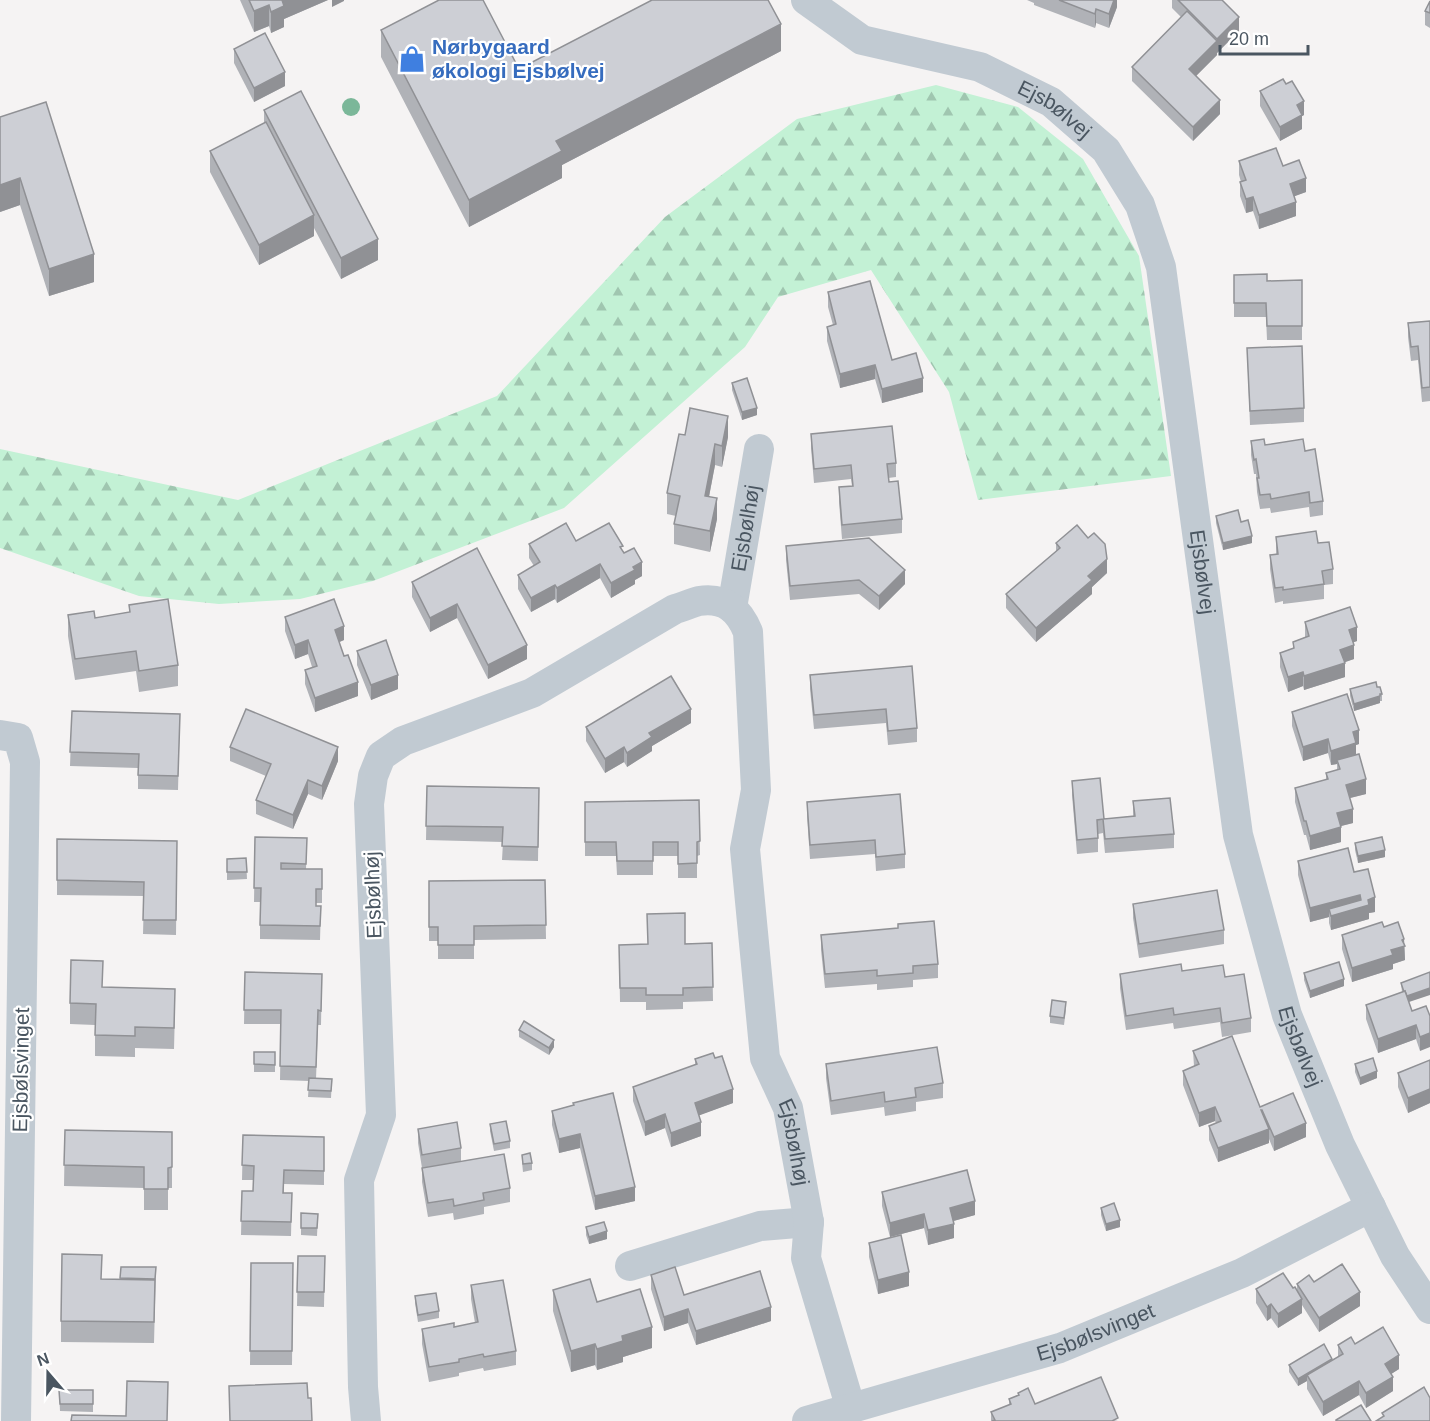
<svg xmlns="http://www.w3.org/2000/svg" width="1430" height="1421" viewBox="0 0 1430 1421" font-family="Helvetica,sans-serif">
<style>
.forest{fill:url(#forest-firs)}
.lines{fill:none;stroke-linecap:round;stroke-linejoin:round}
.street{stroke:#c1cad2;stroke-width:30}
.tree{fill:#7bb799}
.wall{fill:#b0b2b7}
.shaded-wall{fill:#909195}
.building{fill:#cdcfd5;stroke:#909195;stroke-width:1.5}
.labels{text-anchor:middle;stroke-width:4.5;stroke-linejoin:round;paint-order:stroke}
.shop-label{font-size:21px;font-weight:bold;fill:#366cbe;stroke:#fff;text-anchor:start}
.street-label{font-size:21px;fill:#4a5661;stroke:#fff}
</style>
<defs>
<pattern id="forest-firs" width="22" height="20" patternUnits="userSpaceOnUse" patternTransform="scale(1.5)"><rect width="22" height="20" fill="#c3f1d5"/><path d="M5 1l3.5 6h-7zM16 11l3.5 6h-7z" fill="#a0c6b0"/></pattern>
</defs>
<rect width="100%" height="100%" fill="#f5f3f3"/>
<path class="forest" d="M936 85 1018 107 1083 159 1139 256 1171 476 978 500 949 392 871 270 778 297 745 347 564 508 373 581 300 599 219 604 139 596 0 548V449L238 500 497 396 665 217 797 119Z"/>
<g class="lines">
<g class="street">
<path id="s1" d="M806 0 862 40 980 67 1051 102 1106 150 1140 205 1161 267 1238 835 1287 1015 1340 1145 1395 1256 1430 1309"/>
<path id="s2" d="M732 608 759 449"/>
<path d="M0 735 18 738 25 762 16 1421"/>
<path d="M630 1266 760 1226 809 1222"/>
<path id="s3" d="M366 1421 363 1387 359 1180 381 1115 369 804 373 776 381 756 403 741 532 693 675 609C683 607 691 603 699 601 725 597 739 610 748 632L756 790 745 849 765 1058 788 1108 809 1222 806 1258 851 1409"/>
<path id="s4" d="M807 1421 1060 1348 1242 1273 1371 1207"/>
</g>
</g>
<circle class="tree" cx="351" cy="107" r="9"/>
<g class="wall">
<path d="M240 0H328L284 19V27L271 33 269 26 254 32Z"/>
<path d="M1027 0H1117V7L1109 28 1096 23 1095 28 1034 5V3Z"/>
<path d="M1172 0H1222L1239 31 1217 53V55L1196 76 1220 114 1193 141 1132 81V67L1181 17 1172 8Z"/>
<path d="M1430 1V28L1425 25V11Z"/>
<path d="M381 30 519 69 781 51 562 165V178L469 227 381 57Z"/>
<path d="M234 49 285 86 254 102 234 63Z"/>
<path d="M1260 91 1304 115 1302 116V129L1280 141 1260 106Z"/>
<path d="M264 110 378 260 341 279 314 228V236L259 265 210 172V151L264 123Z"/>
<path d="M0 117 94 282 49 296 20 205 0 212Z"/>
<path d="M1239 161 1283 166 1306 192 1294 196 1296 216 1259 229 1253 211 1246 213 1240 196V182H1241L1239 175Z"/>
<path d="M1234 275 1267 281 1302 280V340H1267L1266 317H1234Z"/>
<path d="M828 292 892 360 923 392 882 403 875 379 840 388 827 341V327L833 325 828 307Z"/>
<path d="M1430 321V401L1422 402 1418 360 1411 361 1408 337V323Z"/>
<path d="M1247 348 1304 408V422L1250 425Z"/>
<path d="M732 383 757 415 742 420 732 390Z"/>
<path d="M811 434 896 463V477L888 478 889 482 902 519V533L842 539 839 502V487L852 486 851 479 814 483 811 448Z"/>
<path d="M685 435 728 437 722 467 715 465 709 497 717 519 710 552 674 544V524L676 516 667 514V493Z"/>
<path d="M1251 441 1265 445 1305 451 1323 501V515L1310 517 1309 507 1271 513 1270 508 1260 509 1257 492 1256 474H1254L1251 455Z"/>
<path d="M1216 516 1241 522 1252 543 1223 550 1216 523Z"/>
<path d="M1276 537 1318 543 1333 569V584L1324 585V599L1283 604V601L1275 603 1270 569V555L1276 554Z"/>
<path d="M1088 538 1107 573 1092 587V594L1036 642 1006 608V594L1056 551V543Z"/>
<path d="M576 541 623 551 642 576 635 580V584L611 598 600 578 557 603 555 599 531 612 518 589V575L534 566 529 558V544Z"/>
<path d="M786 546 905 584 879 610 859 594 790 600 786 560Z"/>
<path d="M477 548 527 659 488 679 457 618 430 632 412 597V582Z"/>
<path d="M129 605 178 665V686L139 692 136 671 75 680 68 636V615L95 618 129 612Z"/>
<path d="M285 617 344 640 339 642 358 696 315 712 305 684V670L312 667 308 654 295 659 285 631Z"/>
<path d="M1305 622 1357 641 1353 642 1354 659 1344 662 1345 677 1304 690 1303 686 1288 692 1280 667V653L1293 648V642L1305 637Z"/>
<path d="M357 651 398 689 371 700 357 665Z"/>
<path d="M912 666 917 728V742L888 745 886 723 814 729 810 689V675Z"/>
<path d="M1377 687 1382 694V701H1380V703L1354 711 1350 696V689Z"/>
<path d="M72 711 180 714 178 790 138 789V768L70 766Z"/>
<path d="M1292 712 1359 744 1356 745V755L1366 794 1350 798 1353 823 1341 826V842L1310 850 1306 835H1304L1295 802V788L1326 780V773L1337 770V764L1331 765 1328 753 1303 761 1292 726Z"/>
<path d="M691 723 652 746V751L627 767 624 762 605 773 586 741V727Z"/>
<path d="M230 747 338 761 322 800 308 794 293 829 256 814V800L266 776 230 761Z"/>
<path d="M1072 781 1104 819 1133 816V801L1174 834V848L1105 853 1103 833 1098 834V852L1077 854 1072 795Z"/>
<path d="M427 786 539 788 538 861 502 860 503 842 426 840Z"/>
<path d="M699 800 700 855 697 856V878H678V856H653V875H617L616 856H585V802Z"/>
<path d="M807 802 905 854V868L876 871 875 854 810 859 807 816Z"/>
<path d="M255 837 307 838 306 869H322V903H316V906H321L320 940 260 939V902H254Z"/>
<path d="M57 839 177 841 176 935 143 934 144 896 57 895Z"/>
<path d="M1355 843 1385 857 1358 863 1355 850Z"/>
<path d="M246 858 247 879 227 880V859Z"/>
<path d="M1298 861 1354 872 1375 912 1369 913V919L1331 930 1329 923V917L1310 922 1298 875Z"/>
<path d="M545 880 546 939 474 940V959H438V941H429V881Z"/>
<path d="M1133 904 1224 930V944L1139 958 1133 918Z"/>
<path d="M1384 927 1404 939 1405 960 1393 964V969L1352 982 1342 949V935Z"/>
<path d="M821 935 938 964V978L913 980V987L877 990V984L825 988 821 950Z"/>
<path d="M712 943 713 1001 683 1002V1009L646 1010V1002H620L619 945Z"/>
<path d="M1182 971 1225 977 1251 1018V1032L1222 1037 1220 1022 1174 1029 1173 1023 1126 1030 1120 988V974Z"/>
<path d="M245 972 322 974 321 1025H318L316 1079H332L331 1098 308 1097 309 1081 280 1080 281 1024H244Z"/>
<path d="M1304 973 1344 986 1310 998 1304 980Z"/>
<path d="M1401 983 1412 1011 1426 1006 1420 1051 1416 1039 1378 1053 1366 1019V1005L1402 992Z"/>
<path d="M103 987 175 1010 174 1049 135 1048V1057L95 1056V1025L70 1024V1003Z"/>
<path d="M1066 1009 1064 1025 1050 1023V1016Z"/>
<path d="M519 1030 554 1047 549 1055 519 1037Z"/>
<path d="M1193 1051 1260 1107 1306 1137 1274 1151 1269 1139V1143L1218 1162 1209 1140V1126L1216 1123 1215 1121 1199 1127 1183 1085V1071L1194 1066Z"/>
<rect x="254" y="1052" width="21" height="20"/>
<path d="M695 1059 733 1103 699 1115 701 1136 671 1147 665 1128 645 1136 633 1101V1087L695 1065Z"/>
<path d="M1430 1060V1103L1408 1113 1398 1087V1073Z"/>
<path d="M826 1064 943 1083V1098L916 1102V1111L885 1116 884 1107 831 1115 826 1078Z"/>
<path d="M1355 1064 1377 1078 1360 1085 1355 1072Z"/>
<path d="M573 1103 635 1201 595 1210 580 1148 559 1153 552 1125V1111L573 1105Z"/>
<path d="M490 1124 510 1141V1148L494 1151 490 1131Z"/>
<path d="M418 1129 461 1148V1161L510 1188V1202L484 1207V1214L454 1220 453 1213 428 1217 422 1182V1168L418 1143Z"/>
<path d="M65 1130 172 1132V1188H168V1210H144V1188L64 1186Z"/>
<path d="M243 1135 324 1137V1185L284 1184V1193H292L291 1236 241 1235 242 1191H253L254 1180H242Z"/>
<path d="M522 1155 532 1163V1170L523 1172 522 1162Z"/>
<path d="M882 1192 975 1215 953 1221 954 1238 928 1245 924 1228 890 1237 882 1206Z"/>
<path d="M1101 1208 1120 1227 1106 1231 1101 1215Z"/>
<path d="M301 1213 318 1214 317 1236 301 1235Z"/>
<path d="M586 1227 607 1239 589 1244 586 1235Z"/>
<path d="M869 1243 909 1286 878 1294 869 1257Z"/>
<path d="M298 1256H325L324 1307 297 1306Z"/>
<path d="M251 1263H293L292 1365H250Z"/>
<path d="M156 1267 154 1343 61 1342V1321L102 1279H120V1278Z"/>
<path d="M651 1275 684 1295 771 1321 696 1345 688 1323 664 1331 651 1289Z"/>
<path d="M1314 1282 1360 1306 1319 1332 1302 1305V1313L1278 1328 1271 1318 1267 1321 1256 1303V1289L1293 1288 1297 1291V1284Z"/>
<path d="M471 1285 516 1351V1365L484 1371 483 1368 459 1373V1376L429 1382 422 1344V1329L454 1327 475 1323 471 1299Z"/>
<path d="M553 1290 597 1302 652 1348 623 1357V1362L597 1370 595 1365 571 1372 553 1311Z"/>
<path d="M415 1296 439 1311V1318L418 1322 415 1303Z"/>
<path d="M1355 1344 1399 1369 1391 1374 1393 1391 1366 1408 1359 1395 1323 1416 1307 1389V1381L1298 1386 1289 1372V1365L1332 1360 1338 1357V1345Z"/>
<path d="M59 1390H93V1412L60 1411Z"/>
<path d="M1018 1393 1035 1404 1118 1421H991V1412L1009 1405V1399L1018 1395Z"/>
</g>
<g class="shaded-wall">
<path d="M282 0H328L284 19V27L271 33V12Z"/>
<path d="M332 0H344V1L332 7Z"/>
<path d="M1114 0H1117V7L1109 28V14Z"/>
<path d="M269 5V26L254 32V11Z"/>
<path d="M1096 9V23L1095 28V14Z"/>
<path d="M1239 17V31L1217 53V39Z"/>
<path d="M781 24V51L562 165V178L469 227V200L556 141Z"/>
<path d="M1217 41V55L1189 83V69Z"/>
<path d="M285 72V86L254 102V88Z"/>
<path d="M1220 100V114L1193 141V127Z"/>
<path d="M1304 101V115L1302 116V129L1280 141V127L1297 105Z"/>
<path d="M20 178V205L0 212V185Z"/>
<path d="M1306 178V192L1290 198V184Z"/>
<path d="M1253 197V211L1246 213V199Z"/>
<path d="M1296 202V216L1259 229V215Z"/>
<path d="M314 215V236L259 265V245Z"/>
<path d="M378 239V260L341 279V258Z"/>
<path d="M94 254V282L49 296V269Z"/>
<path d="M875 365V379L840 388V374Z"/>
<path d="M923 378V392L882 403V389Z"/>
<path d="M757 408V415L742 420V412Z"/>
<path d="M728 416V437L722 467V446Z"/>
<path d="M715 444V465L705 517V496Z"/>
<path d="M717 498V519L710 552V531Z"/>
<path d="M1252 536V543L1223 550V543Z"/>
<path d="M1107 559V573L1092 587V594L1036 642V628L1088 576Z"/>
<path d="M642 562V576L635 580V584L611 598V583L633 567Z"/>
<path d="M600 564V578L557 603V588Z"/>
<path d="M905 570V584L879 610V596Z"/>
<path d="M555 585V599L531 612V598Z"/>
<path d="M457 604V618L430 632V618Z"/>
<path d="M344 626V640L335 644V630Z"/>
<path d="M1357 627V641L1349 644V630Z"/>
<path d="M308 640V654L295 659V645Z"/>
<path d="M527 645V659L488 679V665Z"/>
<path d="M1354 645V659L1340 664V650Z"/>
<path d="M1345 663V677L1304 690V676Z"/>
<path d="M1303 672V686L1288 692V677Z"/>
<path d="M398 675V689L371 700V685Z"/>
<path d="M358 682V696L315 712V698Z"/>
<path d="M1380 696V703L1354 711V704Z"/>
<path d="M691 709V723L652 746V751L627 767V753L649 733Z"/>
<path d="M1359 730V744L1356 745V758L1337 760V764L1331 765V751L1353 732Z"/>
<path d="M1328 739V753L1303 761V747Z"/>
<path d="M338 747V761L322 800V786Z"/>
<path d="M624 747V762L605 773V759Z"/>
<path d="M1366 779V794L1346 799V785Z"/>
<path d="M308 780V794L293 829V815Z"/>
<path d="M1353 809V823L1337 827V813Z"/>
<path d="M1341 827V842L1310 850V836Z"/>
<path d="M1385 850V857L1358 863V856Z"/>
<path d="M1360 895V908L1368 900 1375 897V912L1369 913V919L1331 930V916L1329 909V917L1310 922V908Z"/>
<path d="M1404 939 1405 960 1393 964V969L1352 982V968L1391 950Z"/>
<path d="M1344 979V986L1310 998V991Z"/>
<path d="M1430 988V995L1406 1003V996Z"/>
<path d="M1416 1025V1039L1378 1053V1039Z"/>
<path d="M1430 1033V1047L1420 1051V1037Z"/>
<path d="M554 1040V1047L549 1055V1048Z"/>
<path d="M1377 1071V1078L1360 1085V1078Z"/>
<path d="M733 1089V1103L695 1117V1103Z"/>
<path d="M1430 1089V1103L1408 1113V1098Z"/>
<path d="M1215 1107V1121L1199 1127V1113Z"/>
<path d="M665 1114V1128L645 1136V1122Z"/>
<path d="M701 1122V1136L671 1147V1133Z"/>
<path d="M1306 1123V1137L1274 1151V1137Z"/>
<path d="M1269 1129V1143L1218 1162V1148Z"/>
<path d="M580 1134V1148L559 1153V1139Z"/>
<path d="M635 1187V1201L595 1210V1196Z"/>
<path d="M975 1201V1215L950 1222V1208Z"/>
<path d="M924 1214V1228L890 1237V1223Z"/>
<path d="M1120 1220V1227L1106 1231V1224Z"/>
<path d="M954 1224V1238L928 1245V1230Z"/>
<path d="M607 1231V1239L589 1244V1237Z"/>
<path d="M909 1272V1286L878 1294V1280Z"/>
<path d="M1360 1292V1306L1319 1332V1318Z"/>
<path d="M1302 1299V1313L1278 1328V1314Z"/>
<path d="M1271 1304V1318L1267 1321V1307Z"/>
<path d="M771 1307V1321L696 1345V1331Z"/>
<path d="M688 1309V1323L664 1331V1317Z"/>
<path d="M652 1327V1348L623 1357V1362L597 1370V1349L622 1336Z"/>
<path d="M595 1344V1365L571 1372V1351Z"/>
<path d="M1399 1355V1369L1385 1378V1364Z"/>
<path d="M1332 1359V1366L1307 1375V1381L1298 1386V1379Z"/>
<path d="M1393 1377V1391L1366 1408V1393Z"/>
<path d="M1359 1381V1395L1323 1416V1402Z"/>
</g>
<g class="building">
<path d="M249 0H282L284 6 271 12 269 5 254 11Z"/>
<path d="M439 0H483L519 69 652 0H768L781 24 556 141 562 151 469 200 381 30Z"/>
<path d="M1059 0H1114L1109 14 1096 9 1095 14Z"/>
<path d="M1178 0H1222L1239 17 1217 39Z"/>
<path d="M1430 1V13L1425 11Z"/>
<path d="M1187 11 1217 41 1189 69 1220 100 1193 127 1132 67Z"/>
<path d="M265 33 285 72 254 88 234 49Z"/>
<path d="M1283 79 1286 84 1292 81 1304 101 1297 105 1302 115 1280 127 1260 91Z"/>
<path d="M301 91 378 239 341 258 264 110Z"/>
<path d="M46 102 94 254 49 269 20 178 0 185V117Z"/>
<path d="M266 122 314 215 259 245 210 151Z"/>
<path d="M1276 148 1283 166 1299 160 1306 178 1290 184 1296 202 1259 215 1253 197 1246 199 1240 182 1246 180 1239 161Z"/>
<path d="M1267 274V281L1302 280V326H1267L1266 303H1234V275Z"/>
<path d="M870 281 892 360 916 353 923 378 882 389 875 365 840 374 827 327 836 324 828 292Z"/>
<path d="M1430 321V387L1422 388 1418 346 1411 347 1408 323Z"/>
<path d="M1302 346 1304 408 1250 411 1247 348Z"/>
<path d="M747 378 757 408 742 412 732 383Z"/>
<path d="M690 408 728 416 722 446 715 444 705 496 717 498 710 531 674 524 680 496 667 493 679 434 685 435Z"/>
<path d="M892 426 896 463 887 464 889 482 898 481 902 519 842 525 839 487 853 486 851 465 814 469 811 434Z"/>
<path d="M1264 439 1265 445 1303 439 1305 451 1315 449 1323 501 1310 503 1309 492 1271 499 1270 494 1260 495 1257 478H1259L1256 459 1254 460 1251 441Z"/>
<path d="M1238 510 1241 522 1248 520 1252 536 1223 543 1216 516Z"/>
<path d="M566 523 576 541 609 523 623 546 620 547 624 553 634 548 642 562 633 567 635 570 611 583 600 564 557 588 555 585 531 598 518 575 540 562 529 544Z"/>
<path d="M1077 525 1088 538 1094 533 1105 544 1107 559 1088 576 1092 580 1036 628 1006 594 1060 548 1056 543Z"/>
<path d="M1316 531 1318 543 1329 542 1333 569 1322 571 1324 584 1283 590V587L1275 588 1270 555 1278 554 1276 537Z"/>
<path d="M869 538 905 570 879 596 859 580 790 586 786 546Z"/>
<path d="M477 548 527 645 488 665 457 604 430 618 412 582Z"/>
<path d="M168 599 178 665 139 671 136 651 75 659 68 615 94 611 95 618 130 612 129 605Z"/>
<path d="M334 599 344 626 335 630 344 656 348 655 358 682 315 698 305 670 317 666 308 640 295 645 285 617Z"/>
<path d="M1350 607 1357 627 1349 630 1354 645 1340 650 1345 663 1304 676 1303 672 1288 677 1280 653 1294 648 1293 642 1309 636 1305 622Z"/>
<path d="M386 640 398 675 371 685 357 651Z"/>
<path d="M912 666 917 728 888 731 886 709 814 715 810 675Z"/>
<path d="M671 676 691 709 649 733 652 737 627 753 624 747 605 759 586 727Z"/>
<path d="M1376 682 1377 687H1380L1382 694H1380V696L1354 704 1350 689Z"/>
<path d="M1347 694 1359 730 1353 732 1356 743 1331 751 1328 739 1303 747 1292 712Z"/>
<path d="M246 709 338 747 322 786 308 780 293 815 256 800 271 764 230 747Z"/>
<path d="M72 711 180 714 178 776 138 775 139 754 70 752Z"/>
<path d="M1359 754 1366 779 1346 785 1353 809 1337 813 1341 827 1310 836 1306 821H1304L1295 788 1328 779 1326 773 1340 769 1337 760Z"/>
<path d="M1100 778 1104 819 1135 816 1133 801 1170 798 1174 834 1105 839 1103 819 1097 820 1098 838 1077 840 1072 781Z"/>
<path d="M427 786 539 788 538 847 502 846 503 827 426 826Z"/>
<path d="M900 794 905 854 876 857 875 840 810 845 807 802Z"/>
<path d="M699 800 700 841 697 842V863L678 864V842H653V861H617L616 842H585V802Z"/>
<path d="M255 837 307 838 306 864 281 863V869H322V889H316V906H321L320 926 260 925 261 888H254Z"/>
<path d="M1382 837 1385 850 1358 856 1355 843Z"/>
<path d="M57 839 177 841 176 920H143L144 882 57 880Z"/>
<path d="M1348 848 1354 872 1368 869 1375 897 1368 900 1369 905 1331 916 1329 909 1361 900 1360 895 1310 908 1298 861Z"/>
<path d="M246 858 247 872H227V859Z"/>
<path d="M545 880 546 925 474 926V945H438V927H429V881Z"/>
<path d="M1217 890 1224 930 1139 944 1133 904Z"/>
<path d="M685 913V944L712 943 713 987 683 988V995H646V988H620L619 945 648 944 647 914Z"/>
<path d="M934 921 938 964 913 966V973L877 976V970L825 974 821 935 898 928V924Z"/>
<path d="M1382 922 1384 927 1398 922 1404 939 1402 940 1405 946 1391 950 1393 955 1352 968 1342 935Z"/>
<path d="M71 960 103 961 102 987 175 989 174 1028 135 1027V1036L95 1035 96 1004 70 1003Z"/>
<path d="M1339 962 1344 979 1310 991 1304 973Z"/>
<path d="M1181 964 1182 971 1223 965 1225 977 1244 974 1251 1018 1222 1023 1220 1008 1174 1015 1173 1008 1126 1016 1120 974Z"/>
<path d="M245 972 322 974 321 1011 318 1010 316 1067 280 1066 281 1010H244Z"/>
<path d="M1430 972V988L1407 996 1405 991 1404 992 1401 983Z"/>
<path d="M1405 991 1412 1011 1426 1006 1430 1016V1033L1420 1037 1416 1025 1378 1039 1366 1005Z"/>
<path d="M1052 1000 1066 1002 1064 1018 1050 1016Z"/>
<path d="M524 1021 554 1040 549 1048 519 1030Z"/>
<path d="M1232 1036 1260 1107 1293 1093 1306 1123 1274 1137 1262 1110H1261L1269 1129 1218 1148 1209 1126 1221 1121 1215 1107 1199 1113 1183 1071 1199 1064 1193 1051Z"/>
<path d="M937 1047 943 1083 915 1088 916 1097 885 1102 884 1092 831 1101 826 1064Z"/>
<path d="M254 1052H275V1065L254 1064Z"/>
<path d="M713 1053 715 1058 722 1056 733 1089 695 1103 701 1122 671 1133 665 1114 645 1122 633 1087 697 1064 695 1059Z"/>
<path d="M1373 1058 1377 1071 1360 1078 1355 1064Z"/>
<path d="M1430 1060V1089L1408 1098 1398 1073Z"/>
<path d="M309 1078 332 1079 331 1091 308 1090Z"/>
<path d="M613 1093 635 1187 595 1196 580 1134 559 1139 552 1111 574 1105 573 1103Z"/>
<path d="M506 1121 510 1141 494 1144 490 1124Z"/>
<path d="M457 1122 461 1148 422 1155 418 1129Z"/>
<path d="M65 1130 172 1132V1167L168 1168V1189H144V1167L64 1165Z"/>
<path d="M243 1135 324 1137V1171L284 1170 283 1193H292L291 1222 241 1221 242 1191H253L254 1166 242 1165Z"/>
<path d="M530 1153 532 1163 523 1164 522 1155Z"/>
<path d="M504 1154 510 1188 483 1193 484 1200 454 1206 453 1199 428 1203 422 1168Z"/>
<path d="M967 1170 975 1201 950 1208 954 1224 928 1230 924 1214 890 1223 882 1192Z"/>
<path d="M1114 1203 1120 1220 1106 1224 1101 1208Z"/>
<path d="M301 1213 318 1214 317 1228H301Z"/>
<path d="M604 1222 607 1231 589 1237 586 1227Z"/>
<path d="M901 1235 909 1272 878 1280 869 1243Z"/>
<path d="M62 1254 102 1255 101 1279 155 1280 154 1322 61 1321Z"/>
<path d="M298 1256H325L324 1292H297Z"/>
<path d="M251 1263H293L292 1351H250Z"/>
<path d="M1342 1264 1360 1292 1319 1318 1297 1284 1309 1275 1314 1282Z"/>
<path d="M121 1267H156L155 1279 120 1278Z"/>
<path d="M675 1267 684 1295 760 1271 771 1307 696 1331 688 1309 664 1317 651 1275Z"/>
<path d="M1283 1273 1293 1288 1295 1287 1302 1299 1278 1314 1271 1304 1267 1307 1256 1289Z"/>
<path d="M590 1279 597 1302 640 1289 652 1327 622 1336 623 1341 597 1349 595 1344 571 1351 553 1290Z"/>
<path d="M503 1280 516 1351 484 1357 483 1354 459 1359V1362L429 1367 422 1329 454 1323V1327L478 1322 471 1285Z"/>
<path d="M436 1293 439 1311 418 1315 415 1296Z"/>
<path d="M1383 1327 1399 1355 1385 1364 1393 1377 1366 1393 1359 1381 1323 1402 1307 1375 1343 1354 1338 1345 1351 1337 1355 1344Z"/>
<path d="M1324 1344 1332 1359 1298 1379 1289 1365Z"/>
<path d="M1101 1377 1118 1418 1112 1421H992L995 1420 991 1412 1011 1404 1009 1399 1019 1395 1018 1393 1028 1388 1035 1404Z"/>
<path d="M127 1381 168 1382 167 1421H71L72 1415 126 1416Z"/>
<path d="M307 1383 308 1398H311L312 1421H230L229 1386Z"/>
<path d="M1424 1387 1430 1398V1421H1376L1384 1416 1382 1413Z"/>
<path d="M59 1390H93V1404H60Z"/>
<path d="M1361 1405 1371 1421H1336V1420Z"/>
</g>
<defs>
<symbol id="shop-bare" viewBox="-9 -9 18 18"><path d="M-5-2.5h2.3a2.7 3.5 0 0 1 5.4 0H5L5.5 6h-11ZM-1.5-2.5h3a1.5 2.3 0 0 0-3 0Z" fill="#3f7fe0" stroke="#fff" stroke-width="2.5" paint-order="stroke"/></symbol>
</defs>
<g fill-rule="evenodd">
<use href="#shop-bare" x="393" y="40" width="38" height="38"/>
</g>
<g class="labels">
<g class="shop-label">
<text x="432" y="54">Nørbygaard<tspan x="432" dy="24">økologi Ejsbølvej</tspan></text>
</g>
<g class="street-label">
<text dy="7" stroke="none"><textPath href="#s1" startOffset="276">Ejsbølvej</textPath></text>
<text dy="7" stroke="none"><textPath href="#s2" startOffset="81">Ejsbølhøj</textPath></text>
<text dy="7" stroke="none"><textPath href="#s1" startOffset="780">Ejsbølvej</textPath></text>
<text transform="translate(373 895) rotate(-92)" y="7">Ejsbølhøj</text>
<text dy="7" stroke="none"><textPath href="#s1" startOffset="1266">Ejsbølvej</textPath></text>
<text transform="translate(21 1070) rotate(-89)" y="7">Ejsbølsvinget</text>
<text dy="7" stroke="none"><textPath href="#s3" startOffset="1608">Ejsbølhøj</textPath></text>
<text dy="7" stroke="none"><textPath href="#s4" startOffset="302">Ejsbølsvinget</textPath></text>
</g>
</g>
<g transform="translate(48 1373) rotate(340)" stroke="#ffffff" stroke-width="4.5" paint-order="stroke">
<path d="M0-4.5L10 22L0 15L-10 22Z" fill="#4a5661"/>
<text y="-9" font-size="16" font-weight="bold" text-anchor="middle" fill="#4a5661">N</text>
</g>
<path d="M1220 45v9h88v-9" fill="none" stroke="#4a5661" stroke-width="3"/>
<text x="1229" y="45" font-size="18" fill="#4a5661" stroke="#ffffff" stroke-width="4.5" paint-order="stroke">20 m</text>
</svg>
